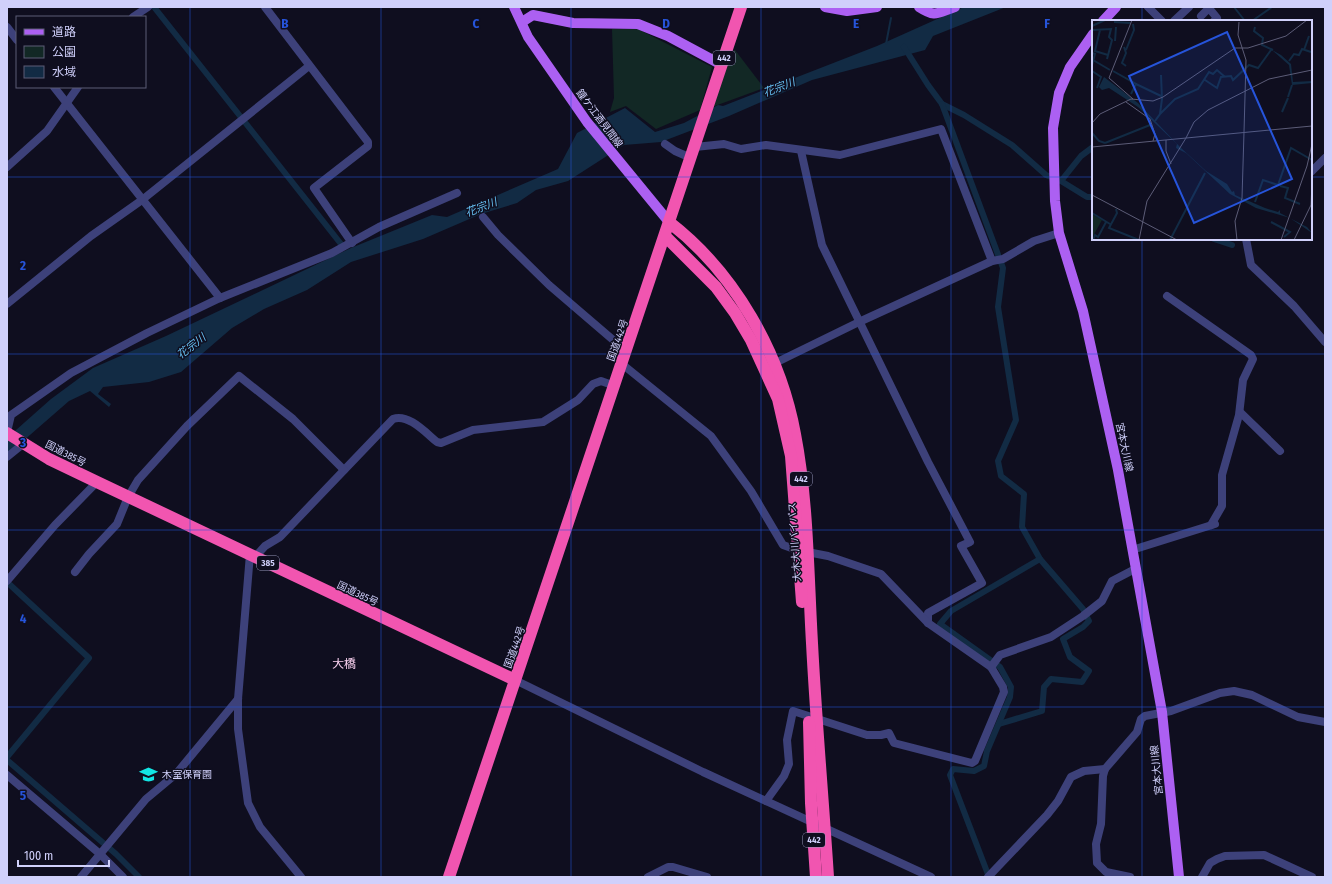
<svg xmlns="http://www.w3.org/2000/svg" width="1332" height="884" viewBox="0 0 1332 884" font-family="'Fira Sans Condensed','Noto Sans JP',sans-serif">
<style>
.green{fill:#122825}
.water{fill:#122b44}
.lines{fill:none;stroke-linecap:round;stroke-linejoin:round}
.stream{stroke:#122b44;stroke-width:2}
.canal{stroke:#122b44;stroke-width:6}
.minor{stroke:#3d417a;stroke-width:8}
.major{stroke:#ac60f2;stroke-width:10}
.highway{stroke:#f155b0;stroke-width:12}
.grid{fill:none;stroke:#2654da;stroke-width:1;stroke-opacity:0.55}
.labels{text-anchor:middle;stroke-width:3;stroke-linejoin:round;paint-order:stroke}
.shield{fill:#0f0e1f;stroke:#9696b9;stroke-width:1}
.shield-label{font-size:9px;font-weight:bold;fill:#d0d0fb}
.street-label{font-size:10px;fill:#d0d0fb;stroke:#0f0e1f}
.poi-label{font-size:10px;fill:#d0d0fb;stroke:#0f0e1f;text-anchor:start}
.water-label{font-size:11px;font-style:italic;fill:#66c0f3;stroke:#0f0e1f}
.quarter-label{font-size:12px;fill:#fbd2f1;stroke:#0f0e1f}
.inset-river{fill:none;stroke:#122b44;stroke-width:2}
.inset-road{fill:none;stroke:#5c5c77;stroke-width:1}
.view{fill:#2654da;fill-opacity:0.15;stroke:#2654da;stroke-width:2}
.inset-edge{fill:none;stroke:#d0d0fb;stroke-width:2}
.grid-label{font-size:13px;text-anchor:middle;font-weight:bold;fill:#2654da;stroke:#0f0e1f;stroke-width:3;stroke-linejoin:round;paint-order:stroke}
</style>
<rect width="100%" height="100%" fill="#0f0e1f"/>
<g class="green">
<path d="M612 29H638L712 67 700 110 656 129 626 106 610 112 614 98Z"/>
<path d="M735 50 764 88 712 107 725 55Z"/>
</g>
<path class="water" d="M964 7H1006L933 36 925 50 812 80 729 116 661 142 624 145 568 181 536 190 517 203 481 214 423 239 351 262 307 290 264 309 232 328 181 372 149 382 103 387 98 394 111 404 109 407 90 391 69 401 7 455V438L51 399 93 368 166 336 351 248 432 215 447 217 558 169 577 133 625 108 655 132 684 123 718 105 723 106 877 46Z"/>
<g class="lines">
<g class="stream">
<path d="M1234 7 1245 21"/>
<path d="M1252 21 1272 7"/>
<path d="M886 44 891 18"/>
</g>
<g class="canal">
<path d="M154 7 341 244"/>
<path d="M904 47 928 85 942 104 964 115 1012 145 1046 175 1061 181 1087 197H1093"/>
<path d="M942 104 1003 268 998 307 1016 420 998 461 1001 476 1024 494 1022 527 1040 559 1083 609 1089 621 1083 627 1063 639 1070 657 1089 671 1082 682 1051 679 1044 687 1042 711 999 724"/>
<path d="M1061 181 1081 156 1093 147"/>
<path d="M1214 239 1232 245"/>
<path d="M7 582 89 658 7 757"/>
<path d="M7 760 116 854 139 877"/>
<path d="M989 877 950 775 953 769 974 771 984 766 987 751 1010 697 1011 687 1000 667 940 624 951 611 1040 559"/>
</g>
<g class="minor">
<path d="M265 7 368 142V146L314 188 352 243"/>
<path d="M1148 7 1162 21"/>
<path d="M1208 7 1217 18 1214 21"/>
<path d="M1201 16 1209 8"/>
<path d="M133 17 148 7"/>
<path d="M1174 21 1189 7"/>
<path d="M7 27 17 40"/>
<path d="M54 87 220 298"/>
<path d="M665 144 675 151 691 158"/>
<path d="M695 147 724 144 741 149 766 145 840 155 941 129 992 261"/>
<path d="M801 151 822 245 928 462 970 542 961 546 982 583 928 613V623"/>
<path d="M7 167 47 131 78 87"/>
<path d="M1311 172 1325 158"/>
<path d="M483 217 498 235 549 285 626 351"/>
<path d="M1246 239 1251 265 1294 306 1325 342"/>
<path d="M1167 296 1251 355 1253 359 1243 380 1239 415 1222 475V506L1211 525"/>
<path d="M7 304 91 236 142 200 309 66"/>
<path d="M622 364 711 436 751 491 783 545 797 550 828 556 881 574 928 623 991 667 1003 687 1004 692 975 761 972 763 894 743 889 733 881 735H867L793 711 787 740 789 764 784 776 766 801"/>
<path d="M769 366 859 322 992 261 1003 259 1034 241 1059 233"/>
<path d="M1240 412 1280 451"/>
<path d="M7 432 11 415 71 373 147 333 220 298 332 253 379 227 457 193"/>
<path d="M7 457 23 444"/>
<path d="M1132 550 1215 524"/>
<path d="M250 554 238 699V729L248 803 260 827 301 877"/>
<path d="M255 557 265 546 280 537 393 419C408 413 426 433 437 442L441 443 473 430 543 422 578 400 593 384 601 381 615 386"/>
<path d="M75 572 89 554 117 524 128 497 138 480 187 426 239 376 293 419 344 470"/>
<path d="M7 581 55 525 97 482"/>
<path d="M991 667 1000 655 1051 637 1083 616 1102 601 1112 581 1135 569"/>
<path d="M515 680 703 772 931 877"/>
<path d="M7 775 100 854 123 877"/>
<path d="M81 877 146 799 176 774 238 699"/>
<path d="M648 877 668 867H673L707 877"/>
<path d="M988 877 1047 815 1058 801 1071 777 1084 771 1105 769"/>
<path d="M1130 877 1106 872 1097 863 1096 844 1101 824 1103 776 1105 769 1137 732 1141 719 1145 716 1171 711 1220 693 1234 691 1252 695 1298 717 1325 722"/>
<path d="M1202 877 1210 863 1217 859 1225 856 1264 855 1312 877"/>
</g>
<g class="major">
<path d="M514 7 528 37 587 122 669 222"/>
<path d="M825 7 847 11 877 7"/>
<path d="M919 7C936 18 937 13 955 7"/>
<path d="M1103 21 1116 7"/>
<path d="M522 22 533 15 573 23 638 24 668 36 722 65"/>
<path d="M1093 34 1070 67 1059 93 1053 128 1055 201 1059 233 1083 311 1118 470 1162 712 1179 877"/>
</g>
<g class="highway">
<path d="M669 222C735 273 780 353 795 434 808 501 808 575 812 643 816 721 823 799 828 877"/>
<path d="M665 236 716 287 735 313 751 340 778 399 791 456 802 602"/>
<path d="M7 433 49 459 97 482 515 680"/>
<path d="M809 722 811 803 816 877"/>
<path d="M449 877 741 7"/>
</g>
</g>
<path class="grid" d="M190 7V877M381 7V877M571 7V877M761 7V877M951 7V877M1142 7V21M7 177H1093M1311 177H1325M1142 239V877M7 354H1325M7 530H1325M7 707H1325"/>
<defs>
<symbol id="school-bare" viewBox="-9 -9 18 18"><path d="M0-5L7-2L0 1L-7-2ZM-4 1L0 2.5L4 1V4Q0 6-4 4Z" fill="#12e5e4" stroke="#0f0e1f" stroke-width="2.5" paint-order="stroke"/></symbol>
</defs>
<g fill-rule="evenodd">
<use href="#school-bare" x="136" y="762" width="25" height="25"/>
</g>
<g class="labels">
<g class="shield">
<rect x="713" y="51" width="22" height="14" rx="3"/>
<rect x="790" y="472" width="22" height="14" rx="3"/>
<rect x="257" y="556" width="22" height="14" rx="3"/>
<rect x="803" y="833" width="22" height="14" rx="3"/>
</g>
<g class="shield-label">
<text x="724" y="61">442</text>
<text x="801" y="482">442</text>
<text x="268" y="566">385</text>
<text x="814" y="843">442</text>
</g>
<g class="street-label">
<text transform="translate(600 118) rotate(53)" y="4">鐘ケ江酒見間線</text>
<text transform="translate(617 340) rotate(-71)" y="4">国道442号</text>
<text transform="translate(1125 447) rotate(78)" y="4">宮本大川線</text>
<text transform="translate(66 453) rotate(27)" y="4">国道385号</text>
<text transform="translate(794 542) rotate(-94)" y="4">大木大川バイパス</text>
<text transform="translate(358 593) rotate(25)" y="4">国道385号</text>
<text transform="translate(514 647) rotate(-71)" y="4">国道442号</text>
<text transform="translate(1156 770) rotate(-96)" y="4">宮本大川線</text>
</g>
<g class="poi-label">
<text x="162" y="778">木室保育園</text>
</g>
<g class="water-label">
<text transform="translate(779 87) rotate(-21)" y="4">花宗川</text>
<text transform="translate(481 207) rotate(-21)" y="4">花宗川</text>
<text transform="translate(191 346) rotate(-38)" y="4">花宗川</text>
</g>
<g class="quarter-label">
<text x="344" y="668">大橋</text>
</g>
</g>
<g transform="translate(1092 20)">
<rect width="220" height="220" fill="#0f0e1f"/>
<path d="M0 194 10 200 0 218Z" fill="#122825"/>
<path d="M180 30 189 35 199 44 201 62 220 61V63L200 65 197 45ZM12 57 46 83 88 127 114 151 135 164 140 172 142 171 143 175 173 188 186 192 188 190V193L215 207 220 213 198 198 164 188 138 174 94 133 84 128 85 124 46 87 17 68 10 70 7 67Z" fill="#122b44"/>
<path class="inset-river" d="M22 2 38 3M0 6 13 0M163 7 162 11 171 18 170 25 181 30M0 10 19 9 17 17 20 20 15 39M8 10 3 31 16 35M23 21 24 7M32 27 34 33 30 43 34 46M34 30 42 10 41 4M212 30 217 16M0 33 3 34 0 45M1 40 18 50M197 41 202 34 207 35 210 29 219 32M0 51 9 57 5 68M21 51 44 64 39 74M113 60 125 68 129 57 139 56 141 60 157 45 166 48 179 30M44 64 69 76M196 77 200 65M190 92 196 78M68 94 83 79 106 69 117 52 121 54 125 50 133 57M63 101 68 94 70 79 69 55M0 113 7 121 13 123M13 123 58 105M188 166 196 168 193 178 208 184M163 182 171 160 186 165 199 128 220 140M24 189 25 193 17 208 47 220M0 193 18 204M179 202 198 212 192 217M1 220 3 215 6 217 14 202M78 220 113 153"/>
<path class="inset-road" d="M40 0 17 58 41 79M220 0V107M147 2 146 15 154 40 152 112M34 82 58 99 63 114 61 121M0 103 8 94 39 79 61 81 71 77 143 28H156L194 16 215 0M94 118 102 102 116 90 177 59 220 50M74 120V131L79 144M0 127 220 106M0 175 85 220M47 220 55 181 94 118M145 220 143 201 150 178 152 112M189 220 215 146 220 124M202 220 219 185 220 163"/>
<path class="view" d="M135 12 200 159 102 203 37 56Z"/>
<rect width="220" height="220" class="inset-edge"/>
</g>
<g class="grid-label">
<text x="285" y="28">B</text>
<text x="476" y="28">C</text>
<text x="666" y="28">D</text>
<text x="856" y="28">E</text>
<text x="1047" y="28">F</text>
<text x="23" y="270">2</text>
<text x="23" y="447">3</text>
<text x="23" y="623">4</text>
<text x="23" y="800">5</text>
</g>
<rect width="1332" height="884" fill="none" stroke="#d0d0fb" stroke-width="16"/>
<rect x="16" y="16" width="130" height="72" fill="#0f0e1f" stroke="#5c5c77"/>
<rect x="24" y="29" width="20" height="6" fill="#ac60f2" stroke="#5c5c77"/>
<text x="52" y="36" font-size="12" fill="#d0d0fb">道路</text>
<rect x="24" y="46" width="20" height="12" fill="#122825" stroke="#5c5c77"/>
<text x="52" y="56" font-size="12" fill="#d0d0fb">公園</text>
<rect x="24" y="66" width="20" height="12" fill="#122b44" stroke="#5c5c77"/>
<text x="52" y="76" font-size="12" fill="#d0d0fb">水域</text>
<path d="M18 860v6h91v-6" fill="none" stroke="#d0d0fb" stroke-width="2"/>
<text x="24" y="860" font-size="12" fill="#d0d0fb" stroke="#0f0e1f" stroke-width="3" paint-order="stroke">100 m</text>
</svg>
